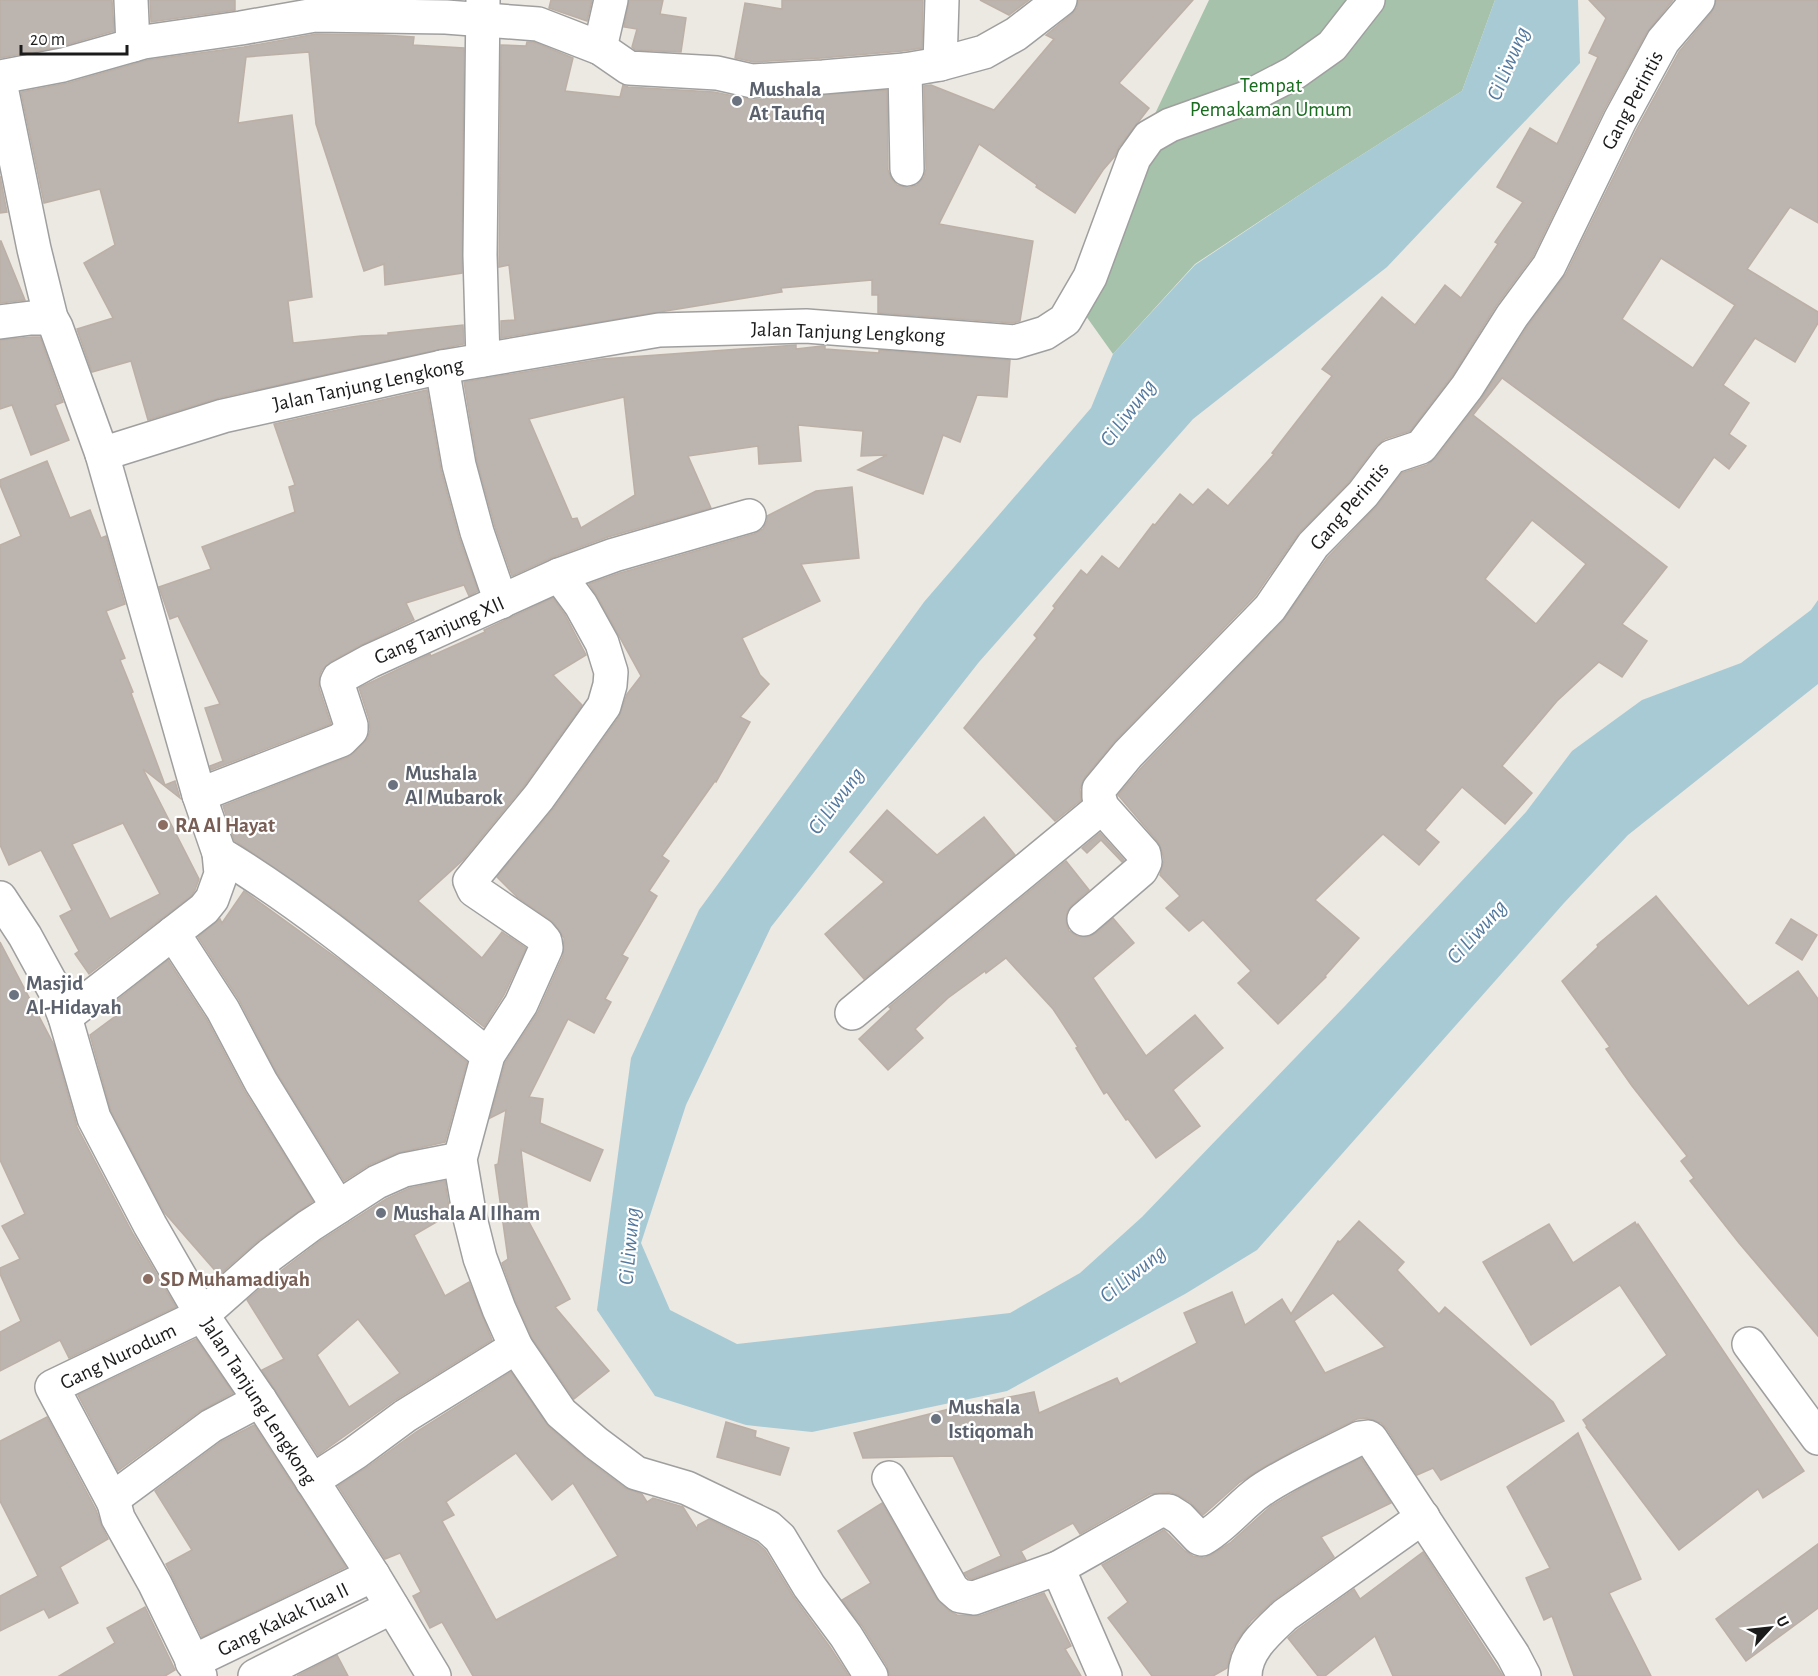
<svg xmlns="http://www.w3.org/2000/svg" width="1818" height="1676" viewBox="0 0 1818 1676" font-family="'Alegreya Sans',sans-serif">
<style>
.cemetery{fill:#a6c2aa}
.water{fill:#a7cad5}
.building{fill:#bbb4af;stroke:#bcb0a6;stroke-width:1.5;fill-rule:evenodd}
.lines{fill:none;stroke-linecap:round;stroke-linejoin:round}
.minor-casing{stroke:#9f9f9f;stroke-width:36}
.minor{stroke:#fff;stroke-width:33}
.worship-dot{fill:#6b7280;stroke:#fff;stroke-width:2}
.education-dot{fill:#8d6e63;stroke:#fff;stroke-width:2}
.labels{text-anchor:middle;stroke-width:4.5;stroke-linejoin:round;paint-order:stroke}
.park-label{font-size:21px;fill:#176c1e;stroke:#fff}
.worship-label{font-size:21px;font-weight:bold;fill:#5b616d;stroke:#fff;text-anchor:start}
.street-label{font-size:21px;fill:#1b1b1b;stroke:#fff}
.education-label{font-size:21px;font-weight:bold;fill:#785e54;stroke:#fff;text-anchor:start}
.water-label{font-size:22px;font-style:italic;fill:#53799f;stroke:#fff}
</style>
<rect width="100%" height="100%" fill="#ece8e2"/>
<path class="cemetery" d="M1209 0H1495L1462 91 1316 184 1195 264 1113 354 1076 302 1134 158Z"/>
<path class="water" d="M1495 0H1578L1580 63 1387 267 1193 419 979 662 771 927 686 1105 641 1243 670 1310 737 1344 1010 1313 1080 1273 1142 1217 1345 1006 1487 854 1526 812 1572 751 1642 700 1741 663 1811 610 1818 600V684L1628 835 1564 903 1257 1250 1185 1294 1007 1391 812 1432 746 1425 655 1396 597 1310 631 1058 699 910 924 602 1091 408 1113 354 1195 265 1316 184 1462 91Z"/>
<g class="building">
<path d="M0 0H112L114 31 59 47 0 58Z"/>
<path d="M150 0H235V10L151 22Z"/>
<path d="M551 0H592L587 21 549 8Z"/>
<path d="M629 0H663L660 14 686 18 681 52 635 50 632 47 637 29 624 27Z"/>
<path d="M782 0H923L922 48 903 51 822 58 754 62 735 58 745 3 782 9Z"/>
<path d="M980 0H1029L1009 15Z"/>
<path d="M1078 0H1193L1119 83 1149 108 1119 147 1115 156 1103 170 1075 213 1036 187 1037 185 979 144 939 224 1033 241 1020 321 1013 323 878 313V295H872V280L781 288 782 292 501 338V321L515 320 509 265 499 267 501 45 526 46 527 42H534L573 58 565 91 620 97 623 85 628 87 714 92 753 100 887 90 888 170 891 178 897 185 908 188 917 185 924 177 926 169 924 86 931 85 994 110 1054 39 1046 35 1072 14 1077 8Z"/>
<path d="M1589 0H1673L1647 32 1603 112 1533 256 1496 306 1452 376 1410 431 1385 439 1376 446 1349 482 1298 534 1255 596 1114 742 1085 777 1080 789 1081 800 1055 821 964 728 1037 638 1034 635 1055 608 1053 606 1081 570 1087 575 1102 556 1119 569 1153 524 1155 525 1180 494 1193 505 1208 489 1228 506 1274 454 1272 453 1332 376 1322 369 1382 297 1415 325 1445 285 1461 298 1498 244 1495 242 1523 202 1497 187 1530 128 1557 144 1598 57 1589 53 1606 18Z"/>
<path d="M1716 0H1818V223L1790 207 1747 269 1818 312V323L1795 362 1755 338 1723 385 1749 403 1729 434 1746 446 1729 469 1714 457 1679 508 1502 378 1473 415 1667 567 1622 624 1647 641 1622 677 1599 662 1557 701 1502 766 1532 793 1505 824 1462 787 1425 830 1439 842 1419 865 1383 834 1315 900 1359 938 1325 976 1326 977 1278 1024 1238 983 1251 971 1203 920 1189 931 1166 908 1180 896 1160 875 1164 860 1162 851 1158 842 1118 795 1142 767 1283 621 1328 557 1376 507 1402 473 1427 465 1436 458 1482 398 1527 327 1566 274 1637 129 1679 52 1712 12ZM1661 258 1735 305 1693 368 1622 319ZM1532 520 1586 564 1536 624 1485 579Z"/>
<path d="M316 34 383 35 414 37 413 45 464 48 462 273 385 285 384 264 364 271 316 124 309 52 246 57 238 123 292 115 312 297 288 301 293 343 361 336 388 335V333L463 325 464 344 219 398 148 420 131 361 92 372 77 329 113 318 84 263 115 245 100 189 44 203 21 92 68 83 148 60 244 47Z"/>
<path d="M0 176 7 212 0 213Z"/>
<path d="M0 241H1L25 300 0 303Z"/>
<path d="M32 337H40L63 402 55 405 69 440 31 455 12 405 0 409V340Z"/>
<path d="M796 345V349L822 346H825V349L879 353V350L1010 360 1007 397 977 395 960 442 943 435 923 494 858 470 887 455 861 456 863 431 798 425 801 461 759 464 758 446 688 456 711 508 608 537 551 558 512 576 495 527 477 461 464 382 602 359ZM624 397 635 495 581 528 577 518 572 519 529 419Z"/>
<path d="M427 390 441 470 459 537 478 591 469 596 464 585 406 603 414 620 361 645 330 662 322 670 320 674 319 688 331 724 211 770 210 766 223 761 205 708 220 704 178 616 170 619 159 587 211 569 202 547 295 512 289 487 295 485 274 424Z"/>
<path d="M47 461 70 518 90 510 101 538 106 536 125 604 106 611 125 658 120 660 133 692 131 693 165 785 175 781 180 798 143 769 199 879 195 890 191 896 89 974 75 954 79 951 60 916 72 910 41 850 9 865 0 845V545L21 536 0 485V480ZM123 823 160 894 110 919 72 844Z"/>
<path d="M852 487 859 558 801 564 820 601 742 638 760 675 769 684 740 717 750 722 716 782 715 781 662 856 669 861 649 891 657 896 622 955 628 958 605 999 611 1002 594 1033 568 1019 529 1097 543 1099 540 1123 603 1150 590 1181 521 1150 529 1222 570 1299 555 1307 609 1371 574 1399 532 1338 516 1302 502 1263 508 1259 495 1165 498 1164 506 1110 490 1118 505 1063 538 1012 563 956 564 938 554 923 517 897 497 877 554 808 619 717 627 694 641 676 597 596 589 584 620 573 754 534 763 529 767 521V516L816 491Z"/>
<path d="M553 598 565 615 586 655 553 675 582 705 524 786 463 860 418 901 482 958 502 932 526 948 504 995 484 1027 334 909 234 840 223 806 348 757 354 753 368 738 370 730 369 719 359 688 430 654 431 656 485 632 484 630Z"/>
<path d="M887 810 937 855 984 817 1015 855 864 979 825 934 884 882 850 852Z"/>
<path d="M1100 833 1124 860 1122 862 1101 840 1087 853 1082 848Z"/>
<path d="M1066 861 1089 890 1072 905 1067 912 1066 922 1069 931 1077 936 1088 937 1096 933 1113 918 1134 943 1093 978 1146 1056 1195 1015 1223 1048 1173 1090 1200 1126 1156 1158 1128 1119 1126 1120 1107 1092 1104 1094 1076 1048 1078 1047 1053 1009 1006 958 986 973 985 971 948 998 915 1029 923 1038 888 1070 859 1039 891 1009 889 1007Z"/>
<path d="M244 891 345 964 467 1062 445 1142 397 1153 369 1165 344 1181 277 1073 239 1000 198 937 220 919 222 923Z"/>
<path d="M1656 896 1748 1006 1798 971 1818 999V1336L1739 1243 1690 1181 1694 1178 1681 1161 1687 1156 1632 1086 1606 1049 1610 1047 1562 981 1598 947 1597 945Z"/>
<path d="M1791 919 1817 935 1802 960 1776 943Z"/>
<path d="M0 942 54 1045 77 1127 133 1234 176 1307 69 1358 60 1340 0 1371V1332L21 1321 0 1274V1268L20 1259 2 1226 25 1214 0 1160Z"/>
<path d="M168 960 207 1020 245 1092 313 1201 259 1240 219 1275 164 1212 111 1111 90 1035 117 1015 110 1006Z"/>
<path d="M445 1181 450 1214 414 1235 445 1296 469 1282 492 1340 395 1400 318 1455 262 1370 284 1359 247 1300 282 1270 320 1241 386 1199 410 1188ZM358 1319 400 1373 349 1407 317 1355Z"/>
<path d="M1359 1221 1404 1262 1397 1270 1439 1314 1445 1307 1553 1402 1564 1421 1441 1480 1433 1468 1417 1475 1387 1429 1381 1423 1366 1418 1357 1419 1301 1446 1262 1468 1240 1482 1203 1515 1190 1502 1178 1495 1169 1492 1150 1494 1080 1534 1073 1523 1021 1551 1026 1560 972 1579 968 1578 964 1573 1001 1556 953 1456 863 1458 854 1433 961 1406V1407L1034 1392 1039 1413 1117 1378 1120 1384 1197 1343 1184 1313 1232 1292 1245 1325 1282 1299 1291 1314 1338 1241 1340 1242ZM1333 1293 1385 1347 1325 1373 1294 1321Z"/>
<path d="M1635 1222 1637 1226 1638 1224 1804 1471 1763 1498 1758 1489 1679 1550 1586 1427 1587 1426 1583 1420 1667 1355 1620 1285 1531 1345 1483 1262 1549 1224 1573 1263Z"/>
<path d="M196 1339 233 1393 200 1411 118 1471 78 1395Z"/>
<path d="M511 1372 549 1427 585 1458 625 1488 642 1494 647 1502 653 1498 683 1507 697 1529 698 1525 709 1519 757 1543 765 1550 793 1596 830 1647 849 1676H473L442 1622 430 1628 413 1596 421 1592 400 1553 385 1559 338 1486 366 1468 416 1432ZM516 1453 552 1500 573 1483 618 1556 496 1620 442 1521 454 1515 446 1502Z"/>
<path d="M47 1417 96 1510 102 1527 108 1539 60 1567 78 1603 49 1618 44 1609 0 1631V1596L38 1576 0 1501V1441Z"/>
<path d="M726 1422 756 1431 755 1437 789 1448 780 1475 717 1457Z"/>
<path d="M254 1425 346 1567 202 1637 166 1564 192 1550 155 1491 221 1442Z"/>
<path d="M1578 1433 1641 1579 1609 1593 1651 1676H1574L1552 1616 1544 1620 1526 1578 1550 1568 1507 1487Z"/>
<path d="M1361 1458 1391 1503 1321 1537 1334 1557 1274 1600 1251 1621 1238 1639 1232 1649 1227 1668 1213 1676H1152L1108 1618 1128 1602 1102 1565 1164 1530 1185 1551 1193 1556 1204 1558 1211 1555 1230 1543 1271 1506 1305 1486Z"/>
<path d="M882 1503 936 1598 948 1610 957 1615 980 1616 1044 1593 1071 1646 1065 1649 1081 1676H890L887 1666 862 1626 842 1600 871 1583 838 1531Z"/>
<path d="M1818 1544V1608L1746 1661 1716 1619Z"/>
<path d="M1423 1552 1503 1676H1393L1375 1636 1325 1676H1318L1288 1638 1297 1630 1354 1589 1360 1599Z"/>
<path d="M145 1607 175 1670 165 1676H59L115 1643 107 1628Z"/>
<path d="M337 1655 348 1676H297Z"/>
</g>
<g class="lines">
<defs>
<g id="minor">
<path d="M131 0 133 45"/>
<path d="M483 0 480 255 483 360"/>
<path d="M600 48 611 0"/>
<path d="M940 64 942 0"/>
<path d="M905 70 907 169"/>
<path d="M0 77 63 65 144 42 241 28 315 15 446 17 538 24 600 48 629 68 717 73 752 81 823 77 905 70 940 64 984 52 1016 34 1060 0"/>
<path d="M0 82 34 249 51 318 56 327 102 454 199 795 219 853 221 874 212 899 204 909 65 1017"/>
<path d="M0 322 31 318H51"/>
<path d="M442 367 459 465 477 532 501 602"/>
<path d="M102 454 223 416 442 367 659 330 806 326 1015 342 1045 333 1065 320 1090 277 1134 158 1149 137 1170 125 1246 98 1294 73 1332 46 1368 0"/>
<path d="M559 575 581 605 602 643 611 672 610 685 604 706 539 797 470 881 474 890 540 935 545 941 546 948 521 1004 488 1055 460 1159 470 1218 480 1258 499 1309 516 1347 561 1413 596 1443 636 1473 687 1488 768 1527 780 1538 809 1586 846 1636 871 1676"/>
<path d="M199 795 341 740 351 730V725L337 682 339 678 370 661 559 575 614 555 749 516"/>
<path d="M219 853C315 911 400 985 488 1055"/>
<path d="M0 898 25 936 54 989 65 1017 94 1118 150 1225 202 1315 260 1400 373 1575 434 1676"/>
<path d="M1084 919 1141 870 1145 862 1144 854 1102 807 1099 797V789L1128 754 1270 608 1313 545 1363 494 1391 457 1421 447 1467 387 1512 316 1549 266 1620 120 1663 41 1698 0"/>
<path d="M173 933 223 1010 261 1082 338 1207"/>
<path d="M852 1013 1102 807"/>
<path d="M1749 1344 1818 1438"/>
<path d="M889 1478 952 1589 960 1596 974 1598 1058 1568 1105 1676"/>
<path d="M312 1481 355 1453 405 1416 516 1347"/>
<path d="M114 1503 115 1497 211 1426 260 1400"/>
<path d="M1058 1568 1159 1511H1169L1180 1518 1199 1538 1202 1539C1224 1527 1240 1505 1260 1491 1291 1470 1327 1455 1360 1438L1368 1437 1371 1439 1513 1655 1524 1676"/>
<path d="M192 1662 373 1575"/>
<path d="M200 1676 155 1584 118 1518 114 1503 52 1387 202 1315 270 1255 309 1226 377 1182 404 1170 460 1159"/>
<path d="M255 1676 392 1607"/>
<path d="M1245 1676C1245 1650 1268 1631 1285 1615L1423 1517"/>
</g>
</defs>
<use href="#minor" class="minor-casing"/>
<use href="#minor" class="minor"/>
</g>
<g class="worship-dot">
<circle cx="737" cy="101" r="6"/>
<circle cx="393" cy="785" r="6"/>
<circle cx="14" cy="995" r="6"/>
<circle cx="381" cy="1213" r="6"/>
<circle cx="936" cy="1419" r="6"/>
</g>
<g class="education-dot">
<circle cx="163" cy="825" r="6"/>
<circle cx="148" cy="1279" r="6"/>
</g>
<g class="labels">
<g class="park-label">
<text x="1271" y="92">Tempat<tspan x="1271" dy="24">Pemakaman Umum</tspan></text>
</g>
<g class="worship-label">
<text x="749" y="96">Mushala<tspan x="749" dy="24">At Taufiq</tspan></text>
<text x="405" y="780">Mushala<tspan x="405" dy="24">Al Mubarok</tspan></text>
<text x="26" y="990">Masjid<tspan x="26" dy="24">Al-Hidayah</tspan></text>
<text x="393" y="1220">Mushala Al Ilham</text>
<text x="948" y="1414">Mushala<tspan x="948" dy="24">Istiqomah</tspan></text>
</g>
<g class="street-label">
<text transform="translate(1632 100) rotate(-62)" y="7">Gang Perintis</text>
<text transform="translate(848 332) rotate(2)" y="7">Jalan Tanjung Lengkong</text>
<text transform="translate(368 384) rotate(-12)" y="7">Jalan Tanjung Lengkong</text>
<text transform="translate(1349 506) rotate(-49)" y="7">Gang Perintis</text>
<text transform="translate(439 630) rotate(-24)" y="7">Gang Tanjung XII</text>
<text transform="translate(118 1356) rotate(-26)" y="7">Gang Nurodum</text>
<text transform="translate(259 1401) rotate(57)" y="7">Jalan Tanjung Lengkong</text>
<text transform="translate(283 1619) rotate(-26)" y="7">Gang Kakak Tua II</text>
</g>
<g class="education-label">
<text x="175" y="832">RA Al Hayat</text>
<text x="160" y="1286">SD Muhamadiyah</text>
</g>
<g class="water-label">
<text transform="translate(1507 63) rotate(-67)" y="8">Ci Liwung</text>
<text transform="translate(1127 412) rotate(-53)" y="8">Ci Liwung</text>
<text transform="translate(835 800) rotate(-53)" y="8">Ci Liwung</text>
<text transform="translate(1476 931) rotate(-48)" y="8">Ci Liwung</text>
<text transform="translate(628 1246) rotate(-85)" y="8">Ci Liwung</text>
<text transform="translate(1132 1273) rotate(-39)" y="8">Ci Liwung</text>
</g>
</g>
<g transform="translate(1770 1628) rotate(63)" stroke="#ffffff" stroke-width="4.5" paint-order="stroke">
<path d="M0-4.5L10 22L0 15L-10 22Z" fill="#1b1b1b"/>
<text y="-9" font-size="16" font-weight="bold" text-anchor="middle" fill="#1b1b1b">U</text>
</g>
<path d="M21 45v9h106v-9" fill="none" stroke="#1b1b1b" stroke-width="3"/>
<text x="30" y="45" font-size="18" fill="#1b1b1b" stroke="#ffffff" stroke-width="4.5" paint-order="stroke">20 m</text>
</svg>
